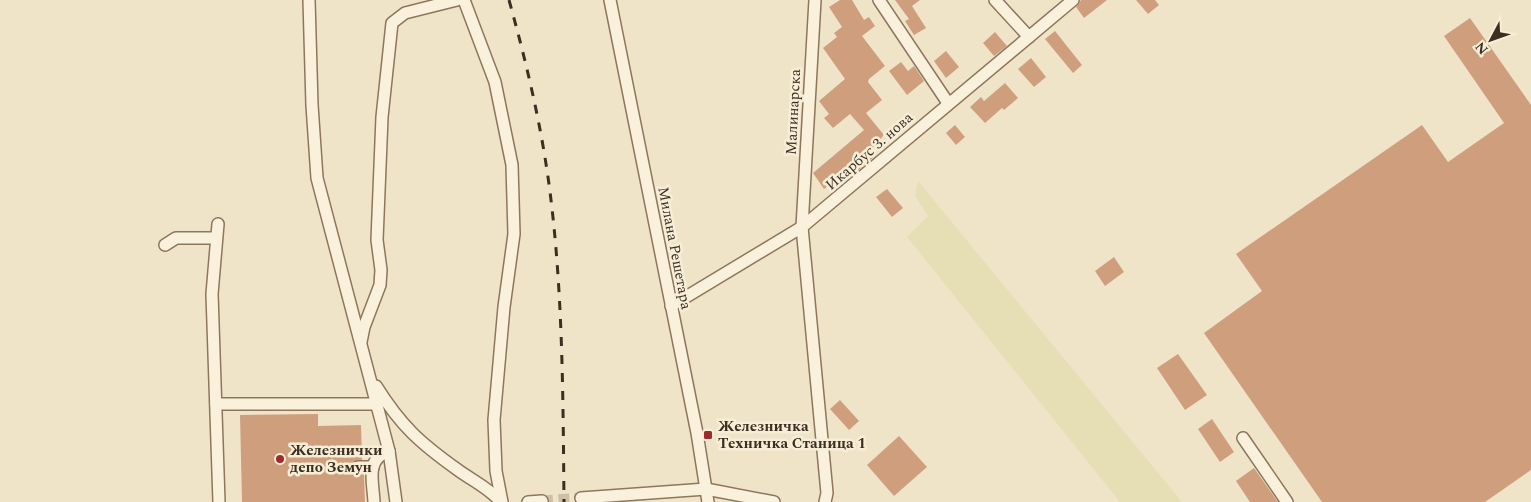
<svg xmlns="http://www.w3.org/2000/svg" width="1531" height="502" viewBox="0 0 1531 502" font-family="Spectral,serif">
<style>
.farmland{fill:#e6deb5}
.building{fill:#cf9f7d}
.lines{fill:none;stroke-linecap:round;stroke-linejoin:round}
.minor-tunnel{stroke:#ccc0a6;stroke-width:11;stroke-dasharray:11 5.5;stroke-linecap:butt}
.minor-casing{stroke:#8d765c;stroke-width:14}
.minor{stroke:#faf1dc;stroke-width:11}
.rail{stroke:#3d2e20;stroke-width:3;stroke-dasharray:9 9;stroke-linecap:butt}
.poi-dot{fill:#9e2a2b;stroke:#f7eed8;stroke-width:2}
.labels{text-anchor:middle;stroke-width:5;stroke-linejoin:round;paint-order:stroke}
.street-label{font-size:15px;fill:#3d2e20;stroke:#f7eed8}
.poi-label{font-size:15px;font-weight:bold;fill:#3d2e20;stroke:#f7eed8;text-anchor:start}
</style>
<rect width="100%" height="100%" fill="#f0e4c8"/>
<path class="farmland" d="M918 181 1182 502H1120L907 237 928 216 915 196Z"/>
<g class="building">
<path d="M840 0H852L864 20 869 17 875 26 862 36 885 66 869 79 868 82 882 100 866 113 884 135 871 149 876 155 834 191 829 185 824 189 813 173 864 130 850 114 833 128 824 118 829 114 819 101 845 79 823 48 837 37 834 33 842 27 829 7Z"/>
<path d="M895 0H920L912 6 926 28 914 35 905 21 909 19Z"/>
<path d="M1107 0 1084 18 1076 7 1081 0Z"/>
<path d="M1136 0H1155L1159 5 1148 14Z"/>
<path d="M1470 18 1531 105V470L1485 502H1322L1204 333 1262 291 1236 254 1422 125 1448 162 1504 123 1444 36Z"/>
<path d="M1055 31 1082 65 1073 73 1045 39Z"/>
<path d="M995 32 1007 46 994 56 983 43Z"/>
<path d="M946 51 959 67 946 78 934 61Z"/>
<path d="M1031 58 1046 77 1034 87 1018 69Z"/>
<path d="M901 62 908 71 914 66 924 81 907 95 889 71Z"/>
<path d="M1005 83 1018 98 1004 110 1002 108 985 123 970 107 981 97 984 101Z"/>
<path d="M955 125 965 137 956 145 946 133Z"/>
<path d="M887 189 903 208 892 217 876 197Z"/>
<path d="M1114 257 1124 272 1105 286 1095 271Z"/>
<path d="M1178 354 1207 395 1185 410 1157 368Z"/>
<path d="M840 400 859 421 849 430 830 409Z"/>
<path d="M318 414V426L361 425 362 460 354 461 351 467 355 474H364L365 502H242L240 415Z"/>
<path d="M1212 419 1234 452 1220 462 1198 429Z"/>
<path d="M899 436 927 467 894 496 867 465Z"/>
<path d="M1254 468 1278 502H1250L1236 481Z"/>
</g>
<g class="lines">
<path class="minor-tunnel" d="M542 501 581 498"/>
<defs>
<g id="minor">
<path d="M309 0 312 105 317 178 389 451 396 502"/>
<path d="M464 0 495 82 512 165 514 234 504 307 494 420 496 471 502 502"/>
<path d="M610 0 697 433 708 502"/>
<path d="M815 0 802 227 827 493 825 502"/>
<path d="M879 0 948 103"/>
<path d="M995 0 1029 37"/>
<path d="M218 224 212 294 219 502"/>
<path d="M165 245 176 238H216"/>
<path d="M671 306 802 227 1073 0"/>
<path d="M361 342 364 327 380 285 381 270 377 240 382 117 392 23 405 13 457 0"/>
<path d="M376 386C401 426 420 443 458 470 473 481 489 488 501 502"/>
<path d="M216 404H376"/>
<path d="M1243 438 1287 502"/>
<path d="M358 467H373"/>
<path d="M581 498 706 489 774 502"/>
<path d="M374 502C373 481 365 459 389 451"/>
<path d="M528 502 542 501"/>
</g>
</defs>
<use href="#minor" class="minor-casing"/>
<use href="#minor" class="minor"/>
<path class="rail" d="M509 0C527 65 543 132 551 200 563 299 563 402 564 502"/>
</g>
<g class="poi-dot">
<rect x="703" y="430" width="10" height="10" rx="2.5"/>
<circle cx="280" cy="459" r="5"/>
</g>
<g class="labels">
<g class="street-label">
<text transform="translate(793 112) rotate(-87)" y="5">Малинарска</text>
<text transform="translate(869 151) rotate(-41)" y="5">Икарбус 3. нова</text>
<text transform="translate(675 248) rotate(79)" y="5">Милана Решетара</text>
</g>
<g class="poi-label">
<text x="718" y="431">Железничка<tspan x="718" dy="17">Техничка Станица 1</tspan></text>
<text x="290" y="455">Железнички<tspan x="290" dy="17">депо Земун</tspan></text>
</g>
</g>
<g transform="translate(1491 40) rotate(229)" stroke="#f7eed8" stroke-width="4" paint-order="stroke">
<path d="M0-4L9 19L0 12L-9 19Z" fill="#3d2e20"/>
<text y="-8" font-size="14" font-weight="bold" text-anchor="middle" fill="#3d2e20">N</text>
</g>
</svg>
